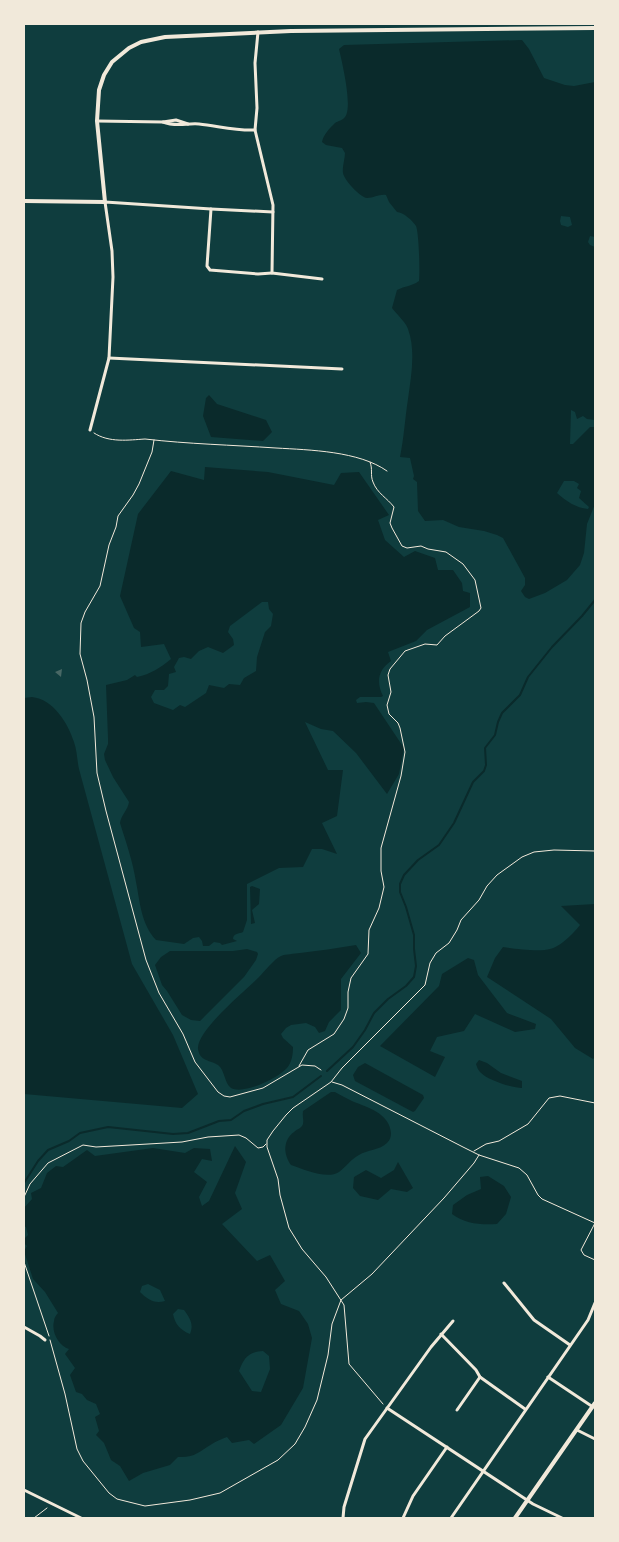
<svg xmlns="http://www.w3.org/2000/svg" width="619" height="1542" viewBox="0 0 619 1542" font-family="'Public Sans',sans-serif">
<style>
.water{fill:#0a2a2b;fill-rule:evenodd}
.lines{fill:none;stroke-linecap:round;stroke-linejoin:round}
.stream{stroke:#0a2a2b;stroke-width:2}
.building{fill:#486865}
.path{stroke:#f1e9da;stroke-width:1}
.minor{stroke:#f1e9da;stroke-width:3}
.tertiary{stroke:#f1e9da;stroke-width:4}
</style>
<rect width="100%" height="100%" fill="#0f3d3e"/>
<g class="water">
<path d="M522 40 529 49 544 78 565 85 574 86 595 82V237L590 236 588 242 590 245 595 247V420L587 419 583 416 577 419 575 412 571 410 570 444H573L590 427H595V504L587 524 584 553 580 565 567 580 545 593 529 599 525 597 521 591 525 585V578L503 538 497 535 484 531 459 527 443 520 425 521 418 511 417 482 413 479 414 476 410 458 400 457C404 438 405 418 408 399 411 377 416 351 408 329 405 321 397 315 392 308L397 290C405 286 412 286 419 281 420 272 419 233 416 226 413 221 403 212 397 212L389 202 386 195C379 194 374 198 367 198 360 197 344 180 343 173 342 167 345 159 345 153L342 148 326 145 322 142C323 135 330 128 335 123 338 121 343 120 345 117 353 107 342 62 339 49L344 45ZM561 216 570 217 572 225 568 227 561 225 560 221ZM564 481H574L579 484 577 488 581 491 579 498 589 507 588 509C576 508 566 501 557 493Z"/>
<path d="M209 395 217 404 266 420 272 432 263 441 211 437 203 416 206 398Z"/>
<path d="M205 467 268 472 334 485 341 473 359 472 389 515 378 520 385 540 404 557 415 551 435 558 438 570H453L462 583 463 591 470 593V607L427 630 416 641 388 652 391 661C378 670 376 682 383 696L381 697H360L356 700 357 703 366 702 374 703 404 748 399 774 387 794 356 753 333 731 321 729 305 722 328 770H343L337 816 322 823 337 854 322 849H312L303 867 279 868 247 884V920L243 932C239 934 233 933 233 939L237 941 222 945 220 943 214 942 209 946H203L202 941 199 937 193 938 184 944 156 940C141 924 140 902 136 882 133 862 126 842 120 823 121 815 128 810 129 802L113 777 105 760 104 754 108 744V738L106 685 127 680 135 675 137 677C151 674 160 668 171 659L164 644 141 647 140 632 134 628 120 596 138 514 171 471 204 480ZM262 602H268L269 609 273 614 271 626 265 632 257 657 256 671 244 678 240 685 229 684 224 688 209 685 206 693 185 707 180 705 173 710 154 703 151 697 155 690H164L168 686 169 674 176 672 174 667 179 658 184 657 191 659 199 651 208 647 223 653 234 645 233 639 228 632 230 626Z"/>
<path d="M32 697C53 699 68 723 74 742 77 750 77 760 79 769L132 964 173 1035 198 1094 182 1108 24 1094V698Z"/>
<path d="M252 886 260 889 259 904 252 910 255 923 251 924 250 887Z"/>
<path d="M595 904V1057L593 1059 575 1048 551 1019 487 977 495 958 503 947C514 949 540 952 550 949 560 947 574 933 580 925L561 906Z"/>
<path d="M356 945 361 953 341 979V1010L329 1022 325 1031 319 1033 315 1027 306 1023 291 1025 286 1028 281 1034 283 1038 293 1047C293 1054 292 1062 287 1068 278 1078 244 1095 231 1088 224 1083 225 1070 218 1065 211 1060 200 1062 198 1049 196 1031 246 990 259 977 264 972 274 959 281 956 286 954 294 954 300 953 318 951 337 948 356 945Z"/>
<path d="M247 949 257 952 258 954 256 960 244 977 200 1021 191 1020 182 1015 167 991 162 985 155 965 161 957 170 951H233Z"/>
<path d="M468 958 474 960 478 975 507 1013 536 1024 535 1029 515 1032 475 1014 464 1031 437 1037 430 1051 445 1057 435 1077 380 1046 439 986 442 974Z"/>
<path d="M479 1060 487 1063 501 1073 522 1081V1088C512 1088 487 1080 480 1072 478 1070 477 1067 476 1064Z"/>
<path d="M365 1063 423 1095 424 1098 415 1111 413 1112 355 1081 353 1075 358 1067Z"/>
<path d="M331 1092H335C340 1095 346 1098 352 1101 366 1107 390 1113 391 1133 391 1137 390 1140 387 1143 380 1150 367 1150 359 1155 351 1159 346 1167 339 1172 327 1180 303 1169 291 1165 283 1154 283 1140 294 1132 297 1129 302 1128 303 1124 304 1120 302 1116 303 1111Z"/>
<path d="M235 1146 246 1162 235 1193 242 1209 222 1224 257 1261 270 1255 285 1281 275 1290 281 1304 299 1311 308 1324 312 1338 303 1388 281 1425 254 1444 249 1440 232 1443 227 1437C222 1439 216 1441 212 1444 198 1452 195 1458 178 1457L170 1465 143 1473 129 1481 120 1466 111 1460 104 1443 96 1435 99 1431 95 1417 100 1414 96 1404 87 1400 82 1394 76 1392 70 1375 75 1368 65 1354 69 1349C59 1346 51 1332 54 1321 54 1318 56 1315 58 1313L45 1292 33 1279 24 1251 27 1246 24 1243V1239L28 1235 26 1227 24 1226V1208L32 1199 31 1193 41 1188 47 1173 56 1166 63 1167 87 1150 95 1156 153 1148 185 1153 194 1148 210 1149 212 1161 202 1159 194 1172 207 1182 199 1197 202 1206 209 1201ZM148 1284 160 1290 165 1301C154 1304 147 1299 140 1292L142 1286ZM178 1309 184 1310C190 1318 194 1324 190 1334 180 1330 175 1324 173 1314ZM263 1351 269 1356 270 1369 261 1392 252 1391 239 1371C244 1358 248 1352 263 1351Z"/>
<path d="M398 1162 413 1188 407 1192 391 1189 378 1200 360 1196 353 1188 354 1177 366 1170 381 1178 394 1170Z"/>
<path d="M488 1176 504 1186 511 1197 506 1214 497 1224C481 1225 465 1224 452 1214L453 1205 467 1195 481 1189 480 1177Z"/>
</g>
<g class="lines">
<g class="stream">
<path d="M327 1071 353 1047 365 1030 374 1013 388 999 406 986 414 977 416 966 414 949V935L406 907 400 892V884L404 875 418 860 439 845 454 823 473 782 484 771 486 765 485 748 495 735 498 722 502 713 520 695 528 677 552 647 582 616 595 600"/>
<path d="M24 1183 38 1161 48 1150 69 1141 80 1133 108 1127 173 1134 188 1133 219 1121 231 1120 244 1111 263 1104 293 1097 321 1076"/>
</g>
</g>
<path class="building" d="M62 669 61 677 55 672Z"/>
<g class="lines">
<g class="path">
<path d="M94 433C109 443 129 440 145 439 188 444 232 445 276 448 310 450 359 451 387 471"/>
<path d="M154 440 152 452 139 484 133 495 118 516 116 527 109 545 100 586 85 612 81 623 80 654 87 680 94 717 97 773 106 811 146 960 159 993 183 1034 195 1062 218 1092 224 1096 230 1097 263 1088 302 1065 315 1066 321 1070"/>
<path d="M299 1066 308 1050 334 1034 344 1019 348 1008V992L351 978 368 954 369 930 379 908 384 887 381 871V848L401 776 405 752 400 728 398 723 389 714 387 705 391 692 388 675 390 669 405 651 425 644 437 645 445 636 479 611 481 608 475 580 463 564 446 552 428 549 421 546 407 548 402 546 392 528 390 523 394 507C387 498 377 493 373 482 370 475 373 469 370 462"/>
<path d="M332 1082 342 1085 463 1147 479 1155 519 1168 527 1175 538 1195 542 1199 595 1223 581 1250 584 1255 595 1260"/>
<path d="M474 1151 486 1144 499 1141 528 1124 549 1098 560 1096 595 1103"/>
<path d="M24 1197 30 1184 48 1163 83 1145 96 1147 148 1144 182 1142 208 1137 239 1135 246 1138 258 1148 263 1147 266 1144"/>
<path d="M24 1262 49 1336"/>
<path d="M50 1340 65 1394 77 1449 83 1461 109 1493 117 1499 145 1506 190 1500 220 1493 278 1460 295 1444 305 1427 317 1400 328 1355 332 1324 341 1300 372 1274 444 1198 474 1163 479 1155"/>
<path d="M383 1404 349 1364 344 1305 326 1277 302 1249 289 1228 280 1195 278 1179 267 1147V1140L273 1131 286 1115 293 1108 331 1082 342 1068 425 985 430 963 436 953 449 943 457 930 461 920 479 900 487 886 497 875 522 857 534 852 554 850 595 851"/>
<path d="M34 1518 47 1508"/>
</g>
<g class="minor">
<path d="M258 32 255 63 257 108 255 130 273 205 272 273 322 279"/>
<path d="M97 121 163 122C175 127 187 123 199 124 218 126 236 131 255 130"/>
<path d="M163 122 176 120 188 124"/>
<path d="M211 209 207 266 210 270 258 274 272 273"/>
<path d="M109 358 342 369"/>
<path d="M90 430 109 358 113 277 112 251 105 202 211 209 273 212"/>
<path d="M504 1283 534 1320 570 1345"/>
<path d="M24 1327 40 1336 45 1340"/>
<path d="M441 1334 476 1370 480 1377 525 1409"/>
<path d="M548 1377 593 1407"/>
<path d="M387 1408 533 1504 562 1518"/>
<path d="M457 1410 480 1377"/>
<path d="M577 1430 595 1439"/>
<path d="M24 1490 81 1518"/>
<path d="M343 1518 344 1507 365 1439 431 1347 453 1321"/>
<path d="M403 1518 413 1496 447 1447"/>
<path d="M451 1518 588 1320 595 1303"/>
</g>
<g class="tertiary">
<path d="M24 201 105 202 97 121 99 90 104 75 112 62 129 48 141 42 165 37 291 31 595 28"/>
<path d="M515 1518 595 1403"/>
</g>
</g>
<rect width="619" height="1542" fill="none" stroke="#f1e9da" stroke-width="50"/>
</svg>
